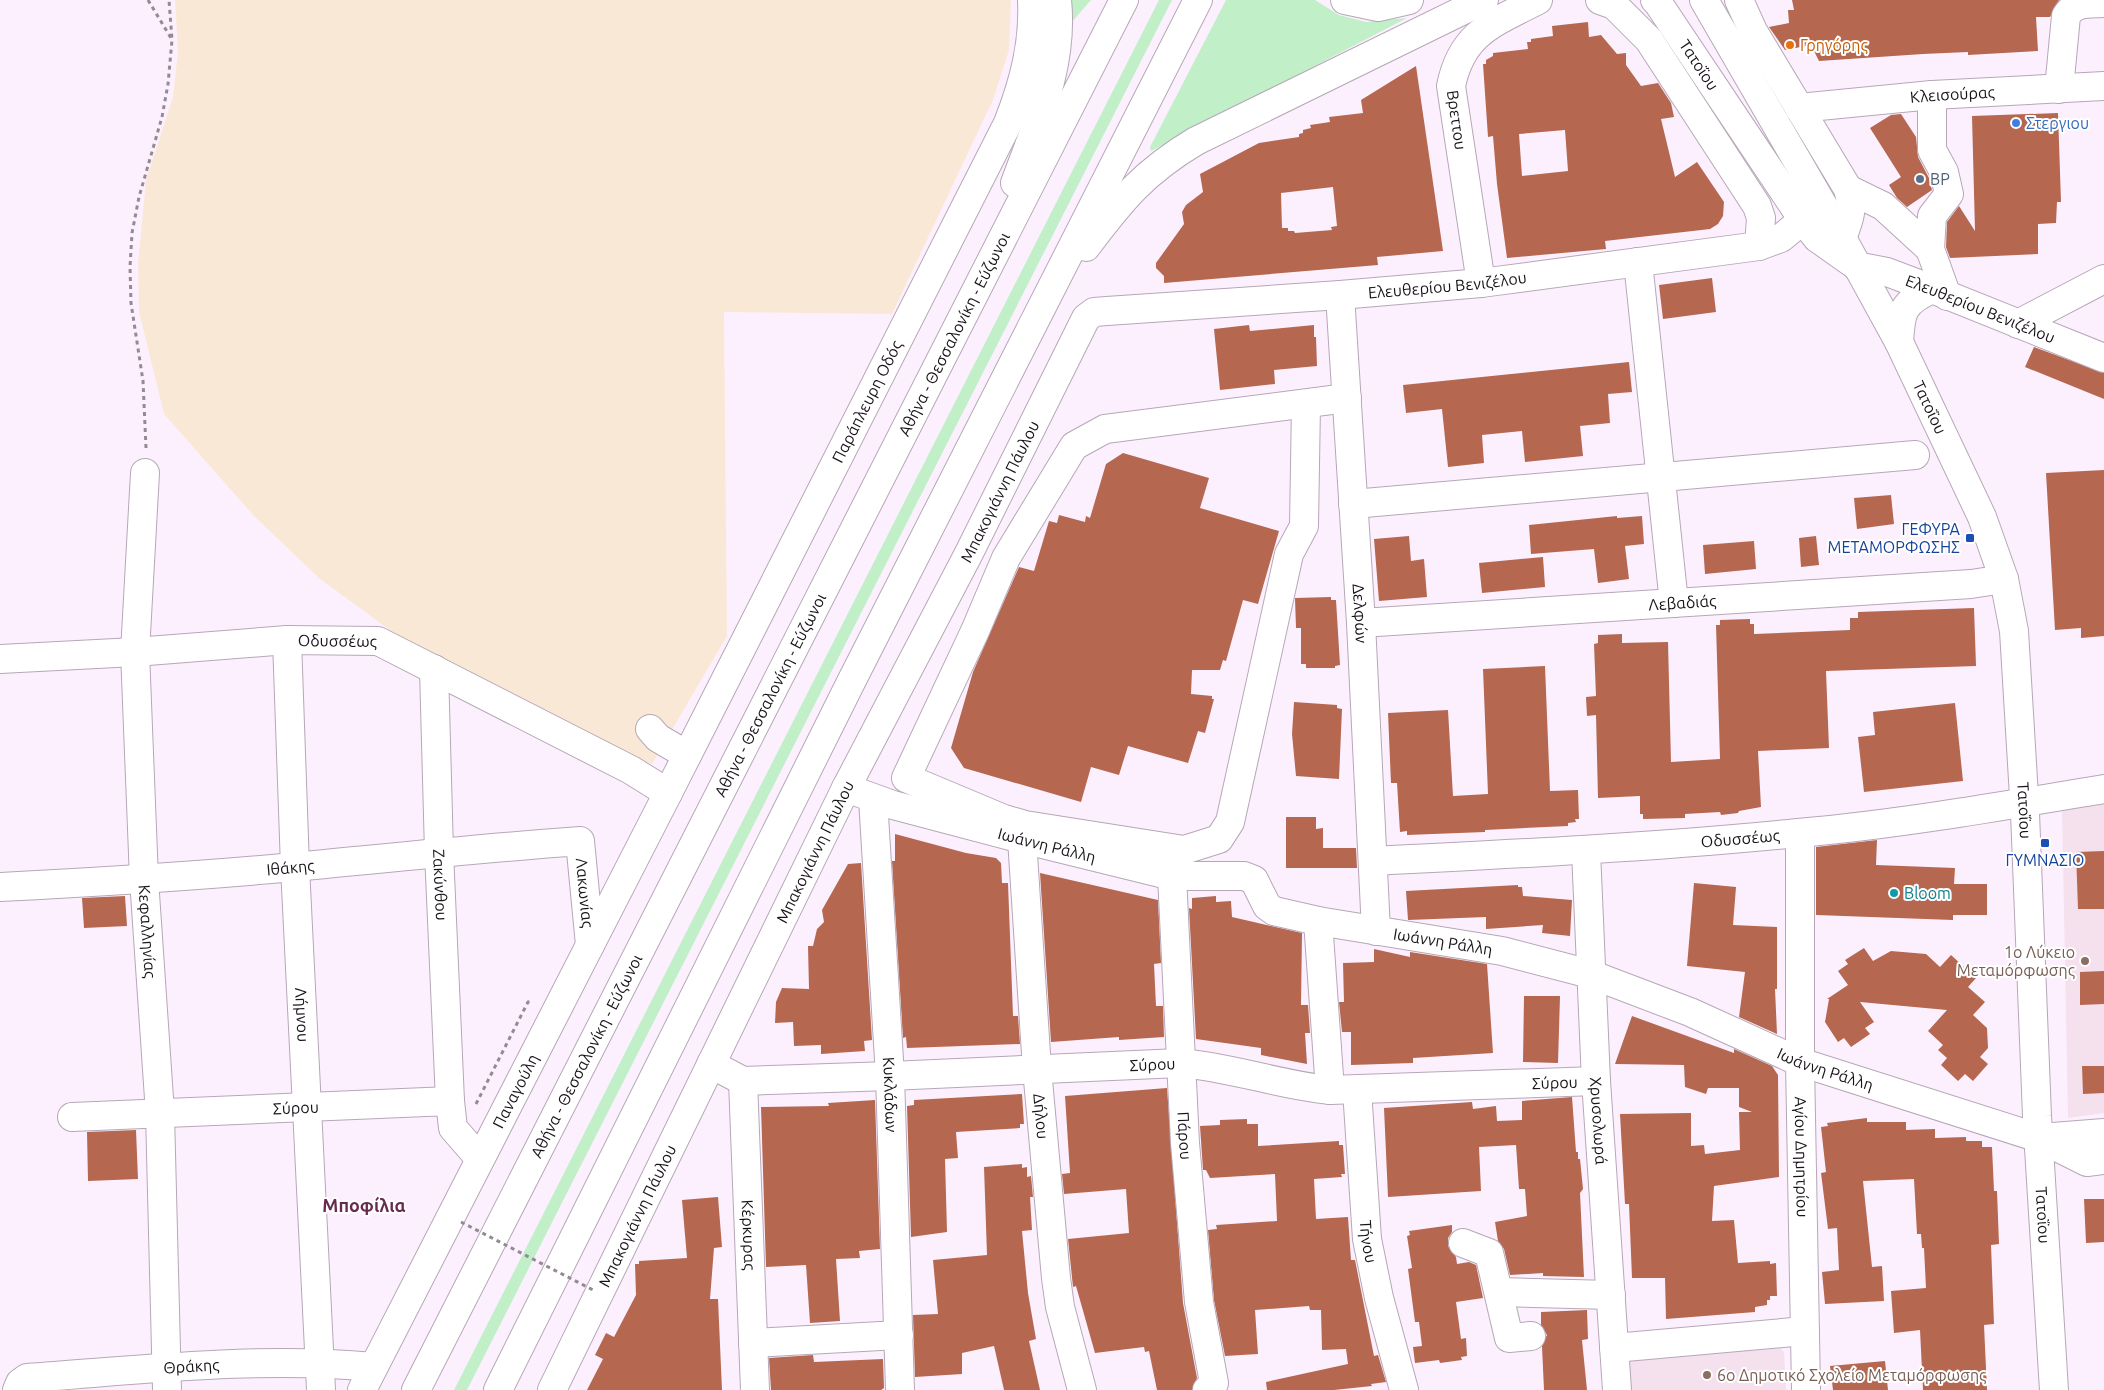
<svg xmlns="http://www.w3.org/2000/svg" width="2104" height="1390" viewBox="0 0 2104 1390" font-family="Ubuntu,sans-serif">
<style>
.industrial{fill:#fae8d7}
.education{fill:#f5e0ed}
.green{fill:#c0efc8}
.building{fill:#b56750;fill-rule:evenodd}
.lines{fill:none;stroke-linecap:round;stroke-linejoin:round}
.minor-casing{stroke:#b6a7b7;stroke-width:30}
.major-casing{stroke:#b6a7b7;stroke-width:30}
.highway-casing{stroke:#b6a7b7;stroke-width:30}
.path{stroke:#938a94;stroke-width:3;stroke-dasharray:4 4;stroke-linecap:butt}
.minor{stroke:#fff;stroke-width:28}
.major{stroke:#fff;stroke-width:28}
.highway{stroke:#fff;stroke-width:28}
.path-bridge{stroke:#938a94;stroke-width:3;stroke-dasharray:4 4;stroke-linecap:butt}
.food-dot{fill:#e8710a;stroke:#fff;stroke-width:2}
.shop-dot{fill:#3f7fe0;stroke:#fff;stroke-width:2}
.service-dot{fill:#5c6f8a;stroke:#fff;stroke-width:2}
.transit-dot{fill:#1a4fb4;stroke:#fff;stroke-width:2}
.culture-dot{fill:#0f9aa8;stroke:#fff;stroke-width:2}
.education-dot{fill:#8d6e63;stroke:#fff;stroke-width:2}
.labels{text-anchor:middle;stroke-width:4;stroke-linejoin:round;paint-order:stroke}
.food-label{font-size:16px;fill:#c56008;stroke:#fff;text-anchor:start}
.street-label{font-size:16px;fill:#181319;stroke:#fff}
.shop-label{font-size:16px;fill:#366cbe;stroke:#fff;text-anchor:start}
.service-label{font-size:16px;fill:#4e5e75;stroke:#fff;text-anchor:start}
.transit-label{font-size:16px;fill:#164399;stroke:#fff;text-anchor:end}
.culture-label{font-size:16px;fill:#0d838f;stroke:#fff;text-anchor:start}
.education-label{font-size:16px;fill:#785e54;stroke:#fff;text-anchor:end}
.neighbourhood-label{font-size:18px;font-weight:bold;fill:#682a4f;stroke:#fff}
</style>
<rect width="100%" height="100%" fill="#fdf0fe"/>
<path class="industrial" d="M175 0H1011L1009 50 993 100 892 314 724 312 727 636 652 764 554 723 450 669 390 630 320 579 254 516 164 414 139 312 138 264 146 180 173 97 178 51Z"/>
<g class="education">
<path d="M2104 802V1113L2068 1118 2062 809Z"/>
<path d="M1780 1348 1784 1352 1786 1390H1631L1628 1360Z"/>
</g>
<g class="green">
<path d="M1071 0H1091L1071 23Z"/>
<path d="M1159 0H1172L467 1390H454Z"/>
<path d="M1226 0H1315L1339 15 1366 22 1407 18 1151 151 1150 147Z"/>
</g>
<g class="building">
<path d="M1792 0H2059L2050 17H2036L2038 51 1968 55V52L1923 54 1819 61 1811 45 1785 50 1769 27 1789 23 1788 10H1794Z"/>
<path d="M1588 22 1589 37 1601 35 1617 54 1626 53V65L1641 86 1658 83 1671 103 1674 117 1661 119 1675 177 1697 162 1724 202 1723 216 1718 224 1710 229 1605 241 1606 249 1507 258 1497 184 1493 136 1488 137 1483 64H1486V60L1493 56V53L1528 49 1527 42H1531V39L1553 36 1552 26ZM1565 130 1568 171 1522 176 1519 134Z"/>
<path d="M1416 66 1443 251 1377 257 1378 265 1164 283V276L1156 268V263L1184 224 1182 212 1186 205 1203 192 1200 174 1259 143 1299 137V134L1303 133V130L1311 128 1310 125 1330 122 1329 117 1363 113 1361 100ZM1333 187 1337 226 1331 227 1332 230 1295 233 1294 231H1288V228H1282L1281 193Z"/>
<path d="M2058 113 2061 202H2057L2056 223 2038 224V254L1950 258 1946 247 1947 222 1959 206 1975 231 1972 116Z"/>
<path d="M1901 114 1916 137 1918 157 1929 178 1932 190 1907 207 1897 198 1889 185 1901 177 1870 128 1891 115Z"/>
<path d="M1712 278 1716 312 1663 319 1659 285Z"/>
<path d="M1249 325 1250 331 1314 325V337H1316L1317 366 1274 370 1275 384 1220 390 1214 329Z"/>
<path d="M2034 347 2104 373V399L2025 367Z"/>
<path d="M1629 362 1632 392 1608 394 1610 423 1580 426 1583 456 1525 462 1522 431 1482 435 1484 463 1448 467 1442 409 1406 413 1403 385Z"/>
<path d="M1123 453 1209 478 1200 508 1279 531 1258 604 1243 600 1226 661 1223 660 1220 670H1192L1191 694 1212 696V699H1214L1205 733 1198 731 1188 763 1128 746 1119 775 1091 767 1081 802 964 768 951 748 973 672 1019 567 1034 571 1049 521 1057 523 1059 515 1085 522 1086 516 1090 518 1106 464Z"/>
<path d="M2104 470V636L2081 638V628L2055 630 2046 473Z"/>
<path d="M1891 495 1894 524 1857 529 1854 498Z"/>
<path d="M1617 516V518L1642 516 1644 544 1625 546 1629 579 1598 583 1594 549 1531 554 1529 525Z"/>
<path d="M1409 536 1411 561 1424 559 1427 597 1379 601 1374 539Z"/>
<path d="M1816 536 1819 565 1801 567 1799 538Z"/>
<path d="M1754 541 1756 569 1705 574 1703 545Z"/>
<path d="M1543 557 1545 587 1482 593 1479 563Z"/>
<path d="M1331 597V600H1336L1340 665 1335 666V668H1306V664H1301V628H1296L1295 598Z"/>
<path d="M1974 608 1976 666 1826 671 1829 748 1758 751 1761 807 1739 811 1738 813 1721 815 1720 812 1685 814V818L1643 819V814H1640V796L1598 798 1596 715 1587 716 1586 697 1596 696 1594 644 1598 643V635L1622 634V643L1668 642 1671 762 1720 759 1716 625H1720V620L1750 619V624H1754V634L1850 630V618H1858V612Z"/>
<path d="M1545 666 1550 791 1578 790 1579 819H1575L1576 822 1568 823V826L1485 830V832L1407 835V831L1400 832 1397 783H1391L1388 713 1448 710 1453 796 1488 794 1483 669Z"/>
<path d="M1294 702 1337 705V708L1342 709 1339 779 1296 776 1292 734Z"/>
<path d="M1955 703 1963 781 1864 792 1858 737 1875 735 1873 712Z"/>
<path d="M1286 817H1316V829L1323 828V848H1356L1357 868H1286Z"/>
<path d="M895 834 966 853 996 858 1001 863 1002 883H1008L1013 1016H1018L1020 1044 907 1048 906 1037 903 1038 892 861H895Z"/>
<path d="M1877 840 1876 865 1955 868 1954 884H1987V915H1953V920L1816 915V847Z"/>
<path d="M2104 851V909H2078L2076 852Z"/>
<path d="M861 863 872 1040 864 1041 865 1051 821 1054V1045L794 1046 793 1022 775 1023 776 1002 782 988 809 989 808 946H813L817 929 824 922 822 910 848 864Z"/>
<path d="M1040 873 1158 900 1161 963 1154 964 1156 1006H1163L1164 1037 1119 1040V1037L1051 1042Z"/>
<path d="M1694 883 1736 887 1733 925 1777 927V989H1775L1777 1034 1739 1017 1745 972 1687 966Z"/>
<path d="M1518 885V887H1522L1523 896 1572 900 1570 936 1542 933 1543 925 1486 929V917L1408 920 1406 891Z"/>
<path d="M125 896 127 926 84 928 82 898Z"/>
<path d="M1216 896V902L1231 901 1232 917 1302 933 1301 1005H1308L1310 1033H1305L1307 1064 1261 1055V1048L1196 1039 1189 908 1192 909V898Z"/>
<path d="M1864 948 1873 961 1891 951 1926 954 1940 967 1951 955 1976 978 1968 987 1985 1002 1973 1015 1987 1028 1988 1048 1980 1057 1988 1064 1973 1081 1965 1074 1958 1081 1941 1065 1947 1058 1938 1050 1943 1045 1928 1031 1947 1010 1860 1002 1874 1022 1865 1028 1870 1034 1851 1047 1844 1038 1838 1042 1825 1022 1829 999H1827L1848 985 1838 971 1848 964 1845 960Z"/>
<path d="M1374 949 1410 957V952L1487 964 1493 1053 1413 1058V1063L1351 1065V1032H1342L1339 1002H1344L1343 963 1374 962Z"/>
<path d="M2104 971V1004L2080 1005V972Z"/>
<path d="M1524 996H1560L1558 1063 1523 1062Z"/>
<path d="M1632 1016 1734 1053V1049L1772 1066 1778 1075 1779 1177 1714 1186 1712 1221 1734 1220 1738 1263 1770 1261V1264L1776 1263 1777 1296H1770V1300H1767V1305L1755 1307V1312L1666 1319 1665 1278H1632L1629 1204H1625L1620 1114 1691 1113V1146L1704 1145 1705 1154 1740 1150 1739 1112H1752L1739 1107V1088H1708L1706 1094 1685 1087 1684 1065 1615 1064Z"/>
<path d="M2082 1066H2104V1093L2083 1094Z"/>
<path d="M1167 1088 1183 1303 1197 1378 1192 1390H1157L1149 1351 1145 1352 1144 1347 1095 1353 1076 1286 1073 1287 1068 1239 1129 1233 1126 1189 1064 1194 1062 1174 1070 1173 1065 1096Z"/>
<path d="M1022 1094 1024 1124H1020V1128L956 1132 958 1158 945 1159 947 1232 911 1237 907 1106 914 1105V1100Z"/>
<path d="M1572 1097 1576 1152H1578V1159H1580L1583 1189 1580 1193 1584 1277 1543 1276V1273L1510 1275 1504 1249 1498 1241 1495 1222 1527 1216 1525 1189H1519L1516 1145 1479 1147 1481 1191 1388 1197 1384 1108 1472 1102 1473 1109 1496 1106 1497 1121 1522 1120V1101Z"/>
<path d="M875 1100 880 1249 859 1251 860 1258 836 1259 840 1321 810 1323 806 1265 766 1267 761 1107 829 1106 828 1103Z"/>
<path d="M1867 1118V1122H1906V1130L1935 1129V1138L1966 1137V1141H1982V1147H1992L1994 1191H1997L1999 1244 1991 1245 1994 1324 1984 1325 1987 1390H1923L1920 1330 1894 1333 1891 1291 1926 1288 1924 1248H1922L1921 1234H1917L1914 1179 1863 1181 1872 1267 1882 1266 1884 1301 1825 1304 1822 1272 1839 1270 1837 1228 1828 1229 1821 1173 1826 1172 1821 1127 1828 1126 1827 1123Z"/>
<path d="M1247 1119V1124H1258V1146L1339 1141V1145H1343L1345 1174H1341L1342 1177 1314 1179 1316 1219 1348 1217 1351 1260H1355L1374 1356 1378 1355 1386 1382 1371 1384 1372 1386 1334 1390H1267L1266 1382 1348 1364 1346 1349 1322 1350 1321 1310H1310L1309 1306 1255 1310 1258 1354 1225 1356 1214 1300 1208 1230 1217 1229 1216 1225 1277 1221 1275 1174 1210 1178 1206 1170H1203L1200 1126 1220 1125V1120Z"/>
<path d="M136 1130 138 1179 88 1181 87 1132Z"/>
<path d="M1022 1164V1168L1027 1167V1177L1031 1176 1033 1197H1030L1032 1230 1022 1231 1028 1293 1036 1339 1029 1341 1040 1390H1004L994 1346 962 1353V1374L915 1377 913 1315 938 1314 933 1260 987 1255 984 1167Z"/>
<path d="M718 1197 722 1247 714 1248 710 1299H718L722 1390H587L603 1359 595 1355 606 1333 614 1337 636 1295 635 1264H639V1261L687 1258 682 1200Z"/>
<path d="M2084 1199H2104V1242L2086 1243Z"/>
<path d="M1452 1225V1232L1448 1238V1246L1456 1257 1457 1264 1469 1262 1476 1265 1483 1298 1456 1302 1461 1339 1466 1338 1467 1356 1461 1357 1462 1360 1440 1363 1439 1360 1415 1363 1413 1347 1422 1346 1419 1322H1415L1408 1269 1412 1268 1407 1236 1410 1235 1409 1231Z"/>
<path d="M1587 1310 1588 1339 1582 1340 1587 1390H1544L1542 1346 1547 1335 1541 1325V1312Z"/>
<path d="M813 1355 814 1362 883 1359 884 1388 881 1390H771L769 1358Z"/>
<path d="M1885 1361 1888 1390H1833L1830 1366Z"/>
</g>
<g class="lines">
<defs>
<g id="minor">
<path d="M1600 0 1614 5 1649 40 1757 206 1761 218 1759 246"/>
<path d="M2059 89 2066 16C2075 1 2089 4 2104 3"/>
<path id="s1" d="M1799 108 1932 95 2104 86"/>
<path d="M1848 189 1883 206 1930 249 1947 296"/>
<path d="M1930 249 1932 216 1949 194 1944 172 1932 150V95"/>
<path d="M1638 262 1674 603"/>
<path id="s2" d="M1856 266 1887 272 1932 289 2104 358"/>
<path d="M1481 283 1451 86C1462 32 1494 23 1538 0"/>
<path id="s3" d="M1340 295 1361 623 1376 931"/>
<path d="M2018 324 2104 279"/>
<path d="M1306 404 1304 526 1289 554 1230 822 1219 839 1184 850 1025 825 1004 819 906 778 975 631 1006 558 1074 446 1105 429 1347 398"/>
<path id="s4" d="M145 473 135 652 144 879 160 1113 167 1390"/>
<path d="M1353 504 1915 455"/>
<path id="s5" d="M1361 623 1971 584 2004 579"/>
<path id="s6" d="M287 640 295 867 321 1390"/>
<path id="s7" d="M0 659 135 652 287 640 378 641 631 770 668 793"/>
<path id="s8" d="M434 669 439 852 450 1101"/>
<path d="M650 729 658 738 687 755"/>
<path id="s9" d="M846 788 893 805 1022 839 1172 876H1244L1254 880 1267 906 1274 911 1318 921 1502 951 1590 974 1690 1012 1800 1062 2039 1138 2087 1162 2104 1160"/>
<path id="s10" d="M873 799 890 1076 900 1390"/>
<path id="s11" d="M1800 833V1062L1806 1390"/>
<path id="s12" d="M1022 839 1037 1069 1056 1278 1060 1307 1082 1390"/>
<path id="s13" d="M1586 851 1596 1081 1617 1390"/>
<path id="s14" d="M1373 861C1515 854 1657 847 1798 833 1900 824 2003 806 2104 789"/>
<path id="s15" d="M1172 876 1185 1143 1199 1302 1214 1383 1207 1390"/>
<path id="s16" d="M0 887C98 882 196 876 294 867 389 858 484 848 580 841L590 945"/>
<path d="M1318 921 1330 1090"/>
<path id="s17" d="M711 1064 743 1081 890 1076 1180 1063C1231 1067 1279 1085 1330 1090L1596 1081"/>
<path id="s18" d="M743 1081 755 1390"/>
<path id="s19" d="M1357 1090 1367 1239 1379 1298 1404 1390"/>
<path id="s20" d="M72 1117 450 1101 453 1128 480 1159"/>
<path d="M2040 1138 2104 1133"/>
<path d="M1463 1243 1489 1253 1509 1338 1531 1336"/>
<path d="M1499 1292 1611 1295"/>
<path d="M753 1343 899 1335"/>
<path d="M1614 1348 1805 1331"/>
<path id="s21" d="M17 1390 20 1383 27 1378C142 1370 259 1356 373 1367"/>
<path id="s22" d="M362 1390 668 793 1008 123C1024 82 1034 44 1032 0"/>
<path id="s23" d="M552 1390 846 788 968 555 1086 318 1094 312 1107 311 1340 295 1481 283 1759 246 1781 238 1803 220"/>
</g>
<g id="major">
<path id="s24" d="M1656 0 1803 220 1817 238 1851 262"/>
<path id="s25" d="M1704 0 1842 238 1899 342 1982 517 2004 579 2014 631 2025 813 2037 1116 2054 1390"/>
<path d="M1739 0 1753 31 1848 189C1854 207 1849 221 1842 238"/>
<path d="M1899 342C1901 311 1902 303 1932 289"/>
</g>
<g id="highway">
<path d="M1345 0 1378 7 1409 0"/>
<path d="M1655 0H1656"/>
<path d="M1015 183C1037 123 1064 65 1057 0"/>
<path d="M1086 247C1122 199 1144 172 1196 141L1484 0"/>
<path id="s26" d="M416 1390 1124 0"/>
<path d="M498 1390 851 682 1198 0"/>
</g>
</defs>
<use href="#minor" class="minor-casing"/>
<use href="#major" class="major-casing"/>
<use href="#highway" class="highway-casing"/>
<g class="path">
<path d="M148 0 171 38"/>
<path d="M146 448 143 381 131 303 130 267 132 233 139 197 162 117 168 84 172 40 169 0"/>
<path d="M476 1104 528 1002 532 1001"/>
</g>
<use href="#minor" class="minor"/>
<use href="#major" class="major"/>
<use href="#highway" class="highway"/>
<path class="path-bridge" d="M461 1222 593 1290"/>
</g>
<circle class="food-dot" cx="1790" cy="45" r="5"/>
<circle class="shop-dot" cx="2016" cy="123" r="5"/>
<circle class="service-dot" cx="1920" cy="179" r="5"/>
<g class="transit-dot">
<rect x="1965" y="533" width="10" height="10" rx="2.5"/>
<rect x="2040" y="838" width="10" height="10" rx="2.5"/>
</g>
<circle class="culture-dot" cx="1894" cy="893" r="5"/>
<g class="education-dot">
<circle cx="2085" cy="961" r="5"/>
<circle cx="1707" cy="1375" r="5"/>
</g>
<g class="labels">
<g class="food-label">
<text x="1800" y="51">Γρηγόρης</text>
</g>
<g class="street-label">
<text dy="6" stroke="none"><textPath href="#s24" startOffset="78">Τατοΐου</textPath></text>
<text dy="6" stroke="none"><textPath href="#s1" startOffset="154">Κλεισούρας</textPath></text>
<text transform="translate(1457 120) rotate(82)" y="6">Βρεττου</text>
<text dy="6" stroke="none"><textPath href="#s23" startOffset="1562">Ελευθερίου Βενιζέλου</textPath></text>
<text dy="6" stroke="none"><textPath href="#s2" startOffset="132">Ελευθερίου Βενιζέλου</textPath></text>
<text dy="6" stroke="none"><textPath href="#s26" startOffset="1185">Αθήνα - Θεσσαλονίκη - Εύζωνοι</textPath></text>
<text dy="6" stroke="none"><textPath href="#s22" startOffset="1110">Παράπλευρη Οδός</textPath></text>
<text dy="6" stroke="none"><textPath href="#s25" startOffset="466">Τατοΐου</textPath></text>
<text dy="6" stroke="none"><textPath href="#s23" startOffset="1004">Μπακογιάννη Πάυλου</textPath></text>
<text dy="6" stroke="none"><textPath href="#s5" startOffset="322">Λεβαδιάς</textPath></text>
<text dy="6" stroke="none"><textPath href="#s3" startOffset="319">Δελφών</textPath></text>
<text dy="6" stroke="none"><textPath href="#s7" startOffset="338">Οδυσσέως</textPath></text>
<text dy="6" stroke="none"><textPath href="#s26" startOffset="780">Αθήνα - Θεσσαλονίκη - Εύζωνοι</textPath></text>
<text dy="6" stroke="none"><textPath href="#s25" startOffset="886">Τατοΐου</textPath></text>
<text dy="6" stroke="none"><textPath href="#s14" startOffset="368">Οδυσσέως</textPath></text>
<text dy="6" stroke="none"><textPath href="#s9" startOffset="209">Ιωάννη Ράλλη</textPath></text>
<text dy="6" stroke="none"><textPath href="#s23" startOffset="599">Μπακογιάννη Πάυλου</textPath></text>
<text dy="6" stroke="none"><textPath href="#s16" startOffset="291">Ιθάκης</textPath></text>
<text dy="6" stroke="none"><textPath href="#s8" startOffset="216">Ζακύνθου</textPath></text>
<text dy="6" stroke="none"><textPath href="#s16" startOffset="634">Λακωνίας</textPath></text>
<text dy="6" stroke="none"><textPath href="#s4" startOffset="459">Κεφαλληνίας</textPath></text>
<text dy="6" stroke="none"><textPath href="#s9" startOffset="630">Ιωάννη Ράλλη</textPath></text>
<text dy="6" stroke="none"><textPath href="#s6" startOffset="375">Λήμνου</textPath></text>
<text dy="6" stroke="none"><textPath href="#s26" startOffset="375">Αθήνα - Θεσσαλονίκη - Εύζωνοι</textPath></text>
<text dy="6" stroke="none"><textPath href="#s17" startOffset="446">Σύρου</textPath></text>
<text dy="6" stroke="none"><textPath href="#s9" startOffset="1035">Ιωάννη Ράλλη</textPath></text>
<text dy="6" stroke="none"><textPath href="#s17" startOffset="851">Σύρου</textPath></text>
<text dy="6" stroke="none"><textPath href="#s22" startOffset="336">Παναγούλη</textPath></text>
<text dy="6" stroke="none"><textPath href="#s10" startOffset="296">Κυκλάδων</textPath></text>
<text dy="6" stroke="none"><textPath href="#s20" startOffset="224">Σύρου</textPath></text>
<text dy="6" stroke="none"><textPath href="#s12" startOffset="278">Δήλου</textPath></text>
<text dy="6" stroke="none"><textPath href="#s13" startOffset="270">Χρυσολωρά</textPath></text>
<text dy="6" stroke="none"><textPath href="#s15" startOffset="260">Πάρου</textPath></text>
<text dy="6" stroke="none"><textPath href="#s11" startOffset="324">Αγίου Δημητρίου</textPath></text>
<text dy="6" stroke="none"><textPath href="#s25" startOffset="1291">Τατοΐου</textPath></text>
<text dy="6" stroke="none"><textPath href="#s23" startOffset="194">Μπακογιάννη Πάυλου</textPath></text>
<text dy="6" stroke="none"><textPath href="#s18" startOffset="154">Κέρκυρας</textPath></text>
<text dy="6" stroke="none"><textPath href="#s19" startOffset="152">Τήνου</textPath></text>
<text dy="6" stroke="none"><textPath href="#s21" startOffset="181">Θράκης</textPath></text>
</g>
<g class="shop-label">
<text x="2026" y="129">Στεργιου</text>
</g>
<g class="service-label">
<text x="1930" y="185">BP</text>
</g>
<g class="transit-label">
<text x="1960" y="535">ΓΕΦΥΡΑ<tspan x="1960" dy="18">ΜΕΤΑΜΟΡΦΩΣΗΣ</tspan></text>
<text x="2045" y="866" text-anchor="middle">ΓΥΜΝΑΣΙΟ</text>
</g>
<g class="culture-label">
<text x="1904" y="899">Bloom</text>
</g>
<g class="education-label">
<text x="2075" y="958">1ο Λύκειο<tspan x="2075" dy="18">Μεταμόρφωσης</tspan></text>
<text x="1717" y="1381" text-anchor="start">6ο Δημοτικό Σχολείο Μεταμόρφωσης</text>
</g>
<g class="neighbourhood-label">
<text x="364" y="1212">Μποφίλια</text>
</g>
</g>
</svg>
